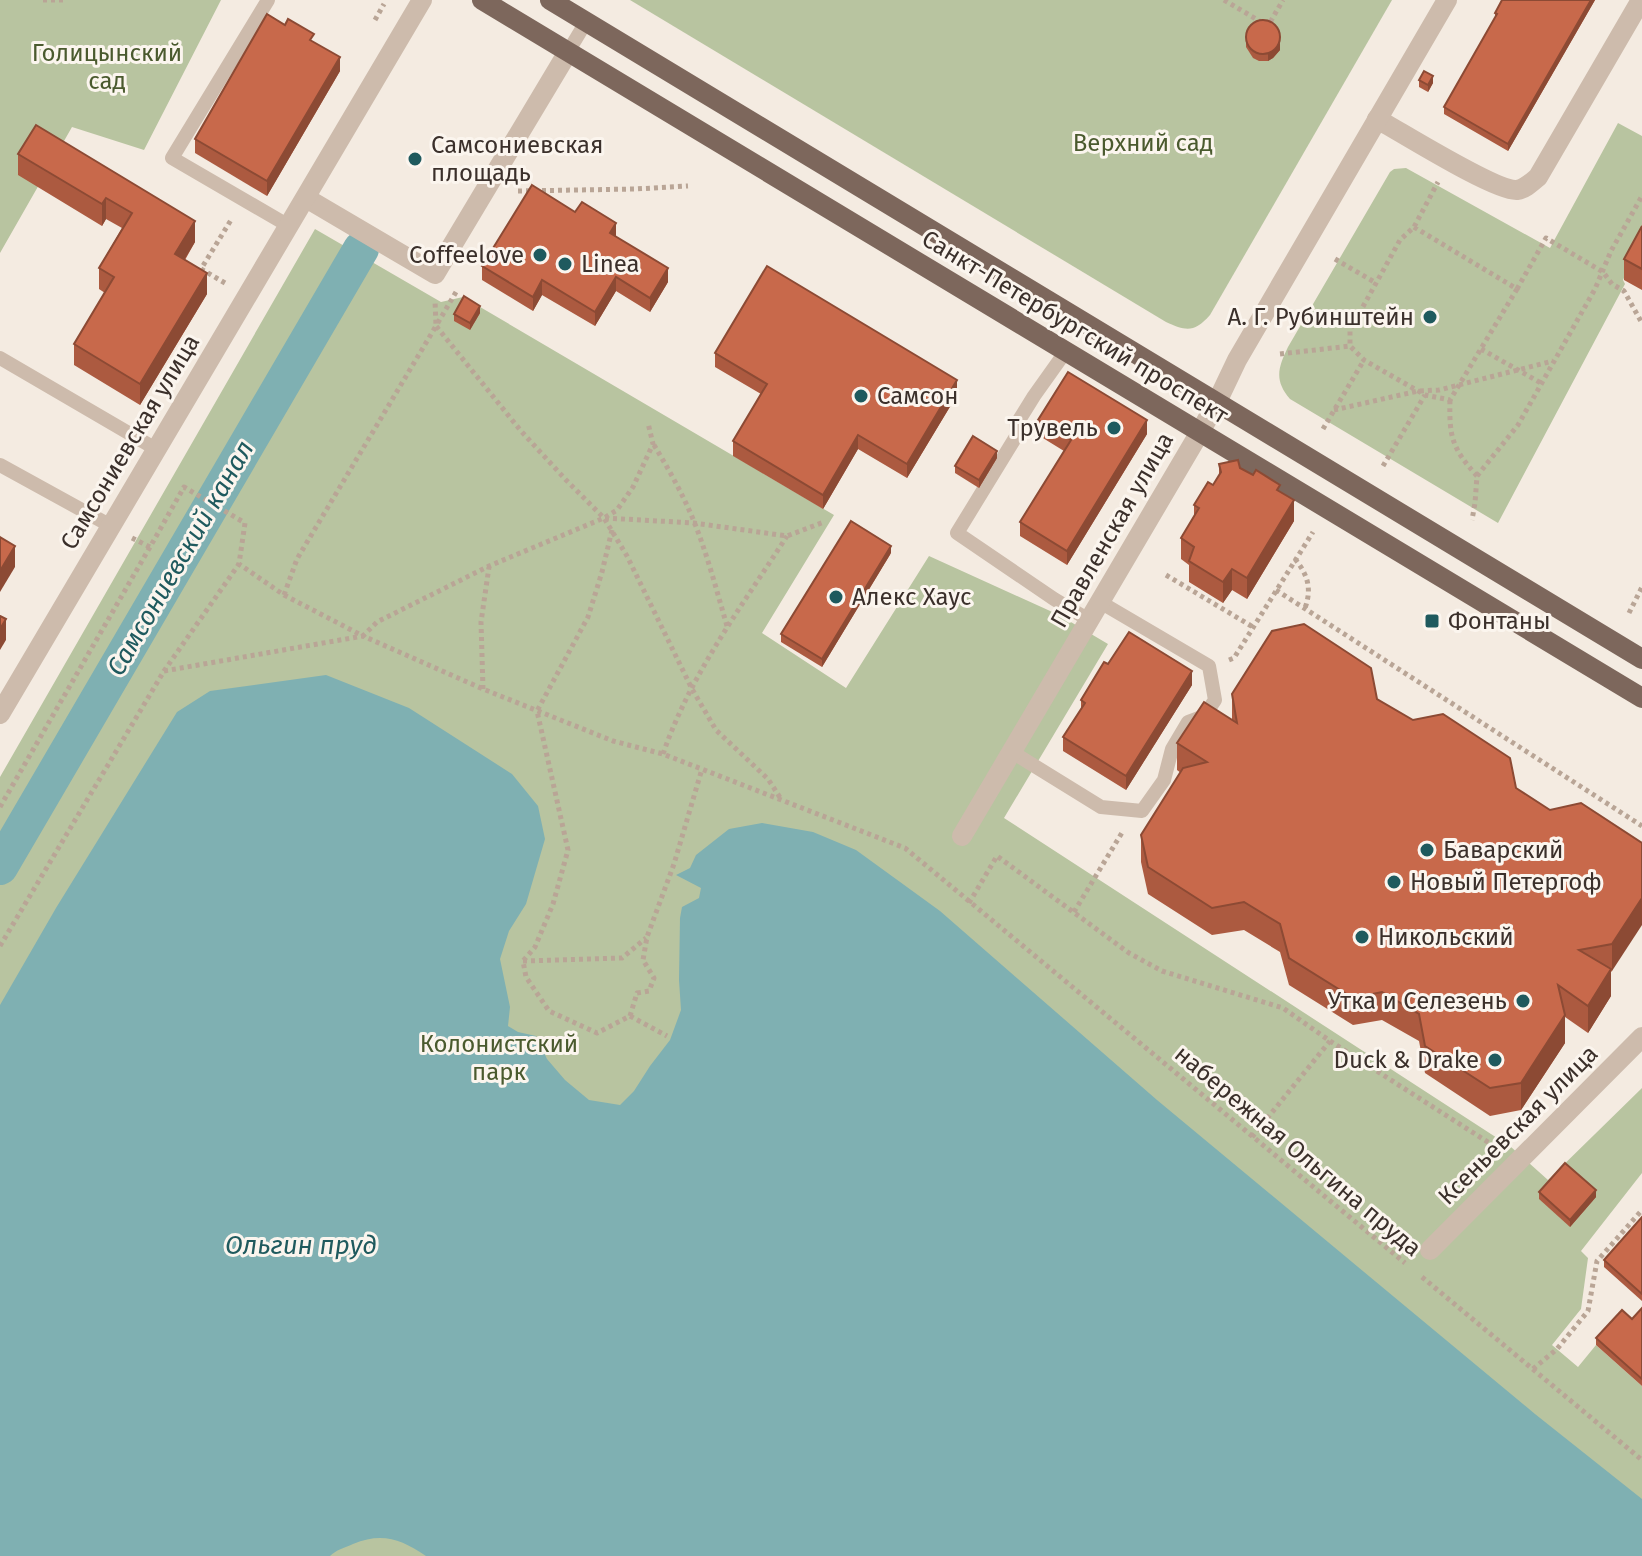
<svg xmlns="http://www.w3.org/2000/svg" width="1642" height="1556" viewBox="0 0 1642 1556" font-family="'Fira Sans',sans-serif">
<style>
.green{fill:#b8c4a0}
.water{fill:#7fb0b2}
.lines{fill:none;stroke-linecap:round;stroke-linejoin:round}
.canal{stroke:#7fb0b2;stroke-width:36}
.path{stroke:#b9a596;stroke-width:5;stroke-dasharray:4 4;stroke-linecap:butt}
.lane{stroke:#cdbbac;stroke-width:14}
.street{stroke:#cdbbac;stroke-width:20}
.primary{stroke:#7d675c;stroke-width:20}
.wall{fill:#ac5a40}
.shaded-wall{fill:#8c4a34}
.building{fill:#c8694b;stroke:#8c4a34;stroke-width:2}
.poi-dot{fill:#1f5a5e;stroke:#fbf5ee;stroke-width:3}
.labels{text-anchor:middle;stroke-width:6;stroke-linejoin:round;paint-order:stroke}
.park-label{font-size:24px;fill:#4a5a2e;stroke:#fbf5ee}
.poi-label{font-size:24px;fill:#3b302b;stroke:#fbf5ee;text-anchor:start}
.street-label{font-size:24px;fill:#3b302b;stroke:#fbf5ee}
.water-label{font-size:26px;font-style:italic;fill:#1f5a5e;stroke:#fbf5ee}
</style>
<rect width="100%" height="100%" fill="#f4ebe1"/>
<g class="green">
<path d="M0 0H221L144 150 72 127 0 253Z"/>
<path d="M630 0H1392L1210 315C1194 333 1186 331 1166 322Z"/>
<path d="M1618 123 1642 136V241L1623 280 1625 284 1498 523 1290 399C1274 380 1278 368 1288 347L1390 172 1394 169 1406 168 1550 248Z"/>
<path d="M315 229 441 302 463 297 834 515 762 633 846 688 929 556 1059 615 1108 644 1004 818 1511 1147 1548 1180 1642 1088V1173L1581 1251 1588 1258 1581 1309 1552 1345 1578 1367 1596 1345 1642 1386V1556H0V777Z"/>
</g>
<path class="water" d="M326 675 409 708 512 774 538 806 545 839 526 904 509 931 500 959 510 1007 508 1026 518 1032 536 1036 547 1059 565 1080 589 1100 620 1105 634 1091 650 1066 670 1040 681 1010 679 980 680 918 682 907 699 898 701 888 676 875 690 868 696 855 729 829 762 823 813 832 856 850 940 911 1157 1100 1535 1414 1642 1499V1556H426C401 1539 382 1532 353 1544 344 1548 336 1550 330 1556H0V1005L56 908 177 712 210 691Z"/>
<g class="lines">
<path class="canal" d="M0 867 361 249"/>
<g class="path">
<path d="M43 0H63"/>
<path d="M1224 0 1268 26 1283 0"/>
<path d="M375 20 384 4"/>
<path d="M518 191 635 189 688 186"/>
<path d="M1414 227 1517 289 1450 400 1425 395 1364 360 1350 346V330L1400 240 1414 227 1438 182"/>
<path d="M1335 259 1376 283"/>
<path d="M225 283 201 269 231 220"/>
<path d="M1517 289 1546 238 1603 272 1612 284 1624 291 1642 323"/>
<path d="M456 292 436 326 521 431 566 480 604 518 627 556 692 689 716 730 768 779 781 799"/>
<path d="M1481 349 1541 383"/>
<path d="M1280 354 1350 346"/>
<path d="M1450 400C1449 437 1452 448 1477 476L1475 503 1472 520"/>
<path d="M1334 410 1418 391 1439 390 1553 361"/>
<path d="M1323 429 1364 360"/>
<path d="M654 445C669 470 684 496 695 524 708 557 717 592 727 626"/>
<path d="M1383 466 1425 395"/>
<path d="M1477 476 1518 425 1595 289 1611 251 1642 196"/>
<path d="M605 518 694 523 787 536 824 522"/>
<path d="M612 530 602 572 588 617 537 711 568 850 553 904 535 947 523 961 526 977 549 1011 597 1033 630 1016 637 993 649 991 654 978 643 960 647 937 674 864 702 769"/>
<path d="M132 538 150 547 184 487 245 523 239 564 284 595 363 636 377 622 489 566 604 518 617 510 633 487 653 444 648 423"/>
<path d="M1295 559C1308 575 1312 589 1305 608"/>
<path d="M1166 575 1253 627"/>
<path d="M1276 590 1642 826"/>
<path d="M284 595 297 559 436 326 435 300"/>
<path d="M1629 613 1642 587"/>
<path d="M1229 660 1234 658 1313 532"/>
<path d="M164 671 363 636 483 689 613 741 663 754 905 848 1405 1263"/>
<path d="M483 689 481 622 489 567"/>
<path d="M663 754C690 675 742 606 787 536"/>
<path d="M0 807 150 547"/>
<path d="M969 903 997 856 1129 953 1162 971 1283 1008 1330 1041 1497 1148"/>
<path d="M1074 912 1123 831"/>
<path d="M0 946 164 671 239 564"/>
<path d="M523 961 622 958 646 938"/>
<path d="M630 1016 667 1036"/>
<path d="M1252 1137 1330 1041"/>
<path d="M1422 1277 1642 1460"/>
<path d="M1533 1369 1557 1349 1588 1311 1597 1261 1642 1210"/>
</g>
<g class="lane">
<path d="M268 0 172 158 289 226"/>
<path d="M568 52 586 22"/>
<path d="M1066 351 1034 396 1016 425 1017 435 957 533 1054 599 1089 620"/>
<path d="M0 358 156 449"/>
<path d="M0 465 111 526"/>
<path d="M1012 752 1101 807 1142 811 1164 780 1172 749 1188 722 1204 716 1215 700 1209 666 1100 602"/>
</g>
<g class="street">
<path d="M1377 119C1401 132 1496 192 1517 190 1525 189 1532 182 1538 177L1641 0"/>
<path d="M306 198 435 274 568 52"/>
<path d="M0 714 422 0"/>
<path d="M962 836 1200 432 1217 402 1237 360 1447 0"/>
<path d="M1430 1250 1642 1037"/>
</g>
<g class="primary">
<path d="M482 0 1642 698"/>
<path d="M550 0 1642 659"/>
</g>
</g>
<g class="wall">
<path d="M1502 0H1595L1508 151 1444 114V107L1495 19V13Z"/>
<path d="M1280 31V50L1273 58 1268 61H1259L1253 58 1246 47V40Z"/>
<path d="M314 42 340 71 267 196 195 153V139Z"/>
<path d="M1419 80 1433 83 1428 92 1419 87Z"/>
<path d="M18 154 195 242 185 260 207 294 140 405 74 365V344L105 293 99 289V268L122 228 106 219 102 226 18 175Z"/>
<path d="M1642 226V290L1624 280V259Z"/>
<path d="M616 236 668 282 650 312 616 291 595 326 542 295 533 311 482 280V266Z"/>
<path d="M480 313 470 330 454 321V314Z"/>
<path d="M715 353 957 395 907 478 858 449 823 509 733 456V441L761 394 715 367Z"/>
<path d="M1038 420 1147 434 1067 565 1020 536V522L1064 451 1038 435Z"/>
<path d="M997 458 979 488 955 473V466Z"/>
<path d="M1219 464 1240 468 1280 492 1294 521 1247 599 1232 590 1223 603 1189 582V565L1181 559V538L1194 517V505L1213 485 1219 475Z"/>
<path d="M891 553 822 667 781 642V634Z"/>
<path d="M1108 664 1192 685 1126 790 1063 751V737L1081 709V700Z"/>
<path d="M1232 694 1377 699 1550 810 1642 843 1612 971 1611 972V996L1588 1033 1565 1017V1043L1521 1110 1490 1116 1425 1073 1419 1041 1382 1020 1353 1025 1289 985 1280 952 1244 930 1212 935 1148 894 1141 862V835L1181 773 1177 770V743L1232 719Z"/>
<path d="M1539 1192 1596 1197 1570 1227 1539 1199Z"/>
<path d="M1642 1217V1301L1604 1267V1260Z"/>
<path d="M1642 1309V1386L1596 1345V1338L1632 1319Z"/>
</g>
<g class="shaded-wall">
<path d="M1591 0H1595L1508 151V144Z"/>
<path d="M1280 43V50L1273 58 1268 61V54Z"/>
<path d="M340 57V71L267 196V181Z"/>
<path d="M1433 76V83L1428 92V85Z"/>
<path d="M106 198V219L102 226V204Z"/>
<path d="M195 221V242L175 275V254Z"/>
<path d="M616 223V237L610 233Z"/>
<path d="M668 268V282L650 312V298Z"/>
<path d="M207 273V294L140 405V384Z"/>
<path d="M616 277V291L595 326V312Z"/>
<path d="M542 280V295L533 311V297Z"/>
<path d="M480 306V313L470 330V323Z"/>
<path d="M957 380V395L907 478V464Z"/>
<path d="M1147 420V434L1067 565V551Z"/>
<path d="M858 435V449L823 509V495Z"/>
<path d="M997 451V458L979 488V480Z"/>
<path d="M1294 500V521L1247 599V578Z"/>
<path d="M15 546V567L0 592V571Z"/>
<path d="M891 546V553L822 667V659Z"/>
<path d="M1232 569V590L1223 603V582Z"/>
<path d="M6 619V640L0 650V629Z"/>
<path d="M1192 671V685L1126 790V776Z"/>
<path d="M1642 898V925L1612 971V944Z"/>
<path d="M1611 969V996L1588 1033V1006Z"/>
<path d="M1565 1015V1043L1521 1110V1083Z"/>
<path d="M1596 1190V1197L1570 1227V1220Z"/>
</g>
<g class="building">
<path d="M1502 0H1591L1508 144 1444 107 1497 14 1495 13Z"/>
<path d="M267 14 285 25 288 19 314 34 310 40 340 57 267 181 195 139Z"/>
<circle cx="1263" cy="37" r="17"/>
<path d="M1424 71 1433 76 1428 85 1419 80Z"/>
<path d="M36 125 195 221 175 254 207 273 140 384 74 344 114 277 99 268 132 213 106 198 102 204 18 154Z"/>
<path d="M532 185 575 212 582 202 616 223 610 233 668 268 650 298 616 277 595 312 542 280 533 297 482 266Z"/>
<path d="M1642 226V269L1624 259Z"/>
<path d="M767 266 957 380 907 464 858 435 823 495 733 441 767 384 715 353Z"/>
<path d="M464 296 480 306 470 323 454 314Z"/>
<path d="M1068 372 1147 420 1067 551 1020 522 1071 440 1038 420Z"/>
<path d="M973 436 997 451 979 480 955 466Z"/>
<path d="M1238 460 1240 468 1253 475 1256 470 1280 485 1277 490 1294 500 1247 578 1232 569 1223 582 1189 561 1194 547 1181 538 1199 508 1194 505 1208 482 1213 485 1221 472 1219 464Z"/>
<path d="M851 521 891 546 822 659 781 634Z"/>
<path d="M0 537 15 546 0 571Z"/>
<path d="M0 616 6 619 0 629Z"/>
<path d="M1304 624 1371 668 1377 699 1413 720 1443 714 1510 758 1516 788 1550 810 1581 803 1642 843V898L1612 944 1579 950 1611 969 1588 1006 1558 985 1565 1015 1521 1083 1490 1088 1425 1046 1419 1014 1382 992 1353 998 1289 958 1280 924 1244 902 1212 908 1148 867 1141 835 1183 768 1207 762 1177 743 1204 702 1237 723 1232 694 1272 631Z"/>
<path d="M1129 632 1192 671 1126 776 1063 737 1085 703 1081 700 1104 662 1108 664Z"/>
<path d="M1565 1163 1596 1190 1570 1220 1539 1192Z"/>
<path d="M1642 1217V1294L1604 1260Z"/>
<path d="M1642 1308V1379L1596 1338 1622 1310 1632 1319Z"/>
</g>
<g class="poi-dot">
<circle cx="415" cy="159" r="8"/>
<circle cx="540" cy="255" r="8"/>
<circle cx="565" cy="264" r="8"/>
<circle cx="1430" cy="317" r="8"/>
<circle cx="861" cy="396" r="8"/>
<circle cx="1114" cy="428" r="8"/>
<circle cx="836" cy="597" r="8"/>
<rect x="1424" y="613" width="16" height="16" rx="4"/>
<circle cx="1427" cy="850" r="8"/>
<circle cx="1394" cy="882" r="8"/>
<circle cx="1362" cy="937" r="8"/>
<circle cx="1523" cy="1001" r="8"/>
<circle cx="1495" cy="1060" r="8"/>
</g>
<g class="labels">
<g class="park-label">
<text x="107" y="61">Голицынский<tspan x="107" dy="28">сад</tspan></text>
<text x="1143" y="151">Верхний сад</text>
<text x="499" y="1052">Колонистский<tspan x="499" dy="28">парк</tspan></text>
</g>
<g class="poi-label">
<text x="431" y="153">Самсониевская<tspan x="431" dy="28">площадь</tspan></text>
<text x="524" y="263" text-anchor="end">Cоffeelove</text>
<text x="581" y="272">Linea</text>
<text x="1414" y="325" text-anchor="end">А. Г. Рубинштейн</text>
<text x="877" y="404">Самсон</text>
<text x="1098" y="436" text-anchor="end">Трувель</text>
<text x="852" y="605">Алекс Хаус</text>
<text x="1448" y="629">Фонтаны</text>
<text x="1443" y="858">Баварский</text>
<text x="1410" y="890">Новый Петергоф</text>
<text x="1378" y="945">Никольский</text>
<text x="1507" y="1009" text-anchor="end">Утка и Селезень</text>
<text x="1479" y="1068" text-anchor="end">Duck &amp; Drake</text>
</g>
<g class="street-label">
<text transform="translate(1075 327) rotate(31)" y="8">Санкт-Петербургский проспект</text>
<text transform="translate(130 442) rotate(-59)" y="8">Самсониевская улица</text>
<text transform="translate(1112 530) rotate(-60)" y="8">Правленская улица</text>
<text transform="translate(1518 1125) rotate(-45)" y="8">Ксеньевская улица</text>
<text transform="translate(1298 1151) rotate(40)" y="8">набережная Ольгина пруда</text>
</g>
<g class="water-label">
<text transform="translate(180 558) rotate(-60)" y="9">Самсониевский канал</text>
<text x="301" y="1254">Ольгин пруд</text>
</g>
</g>
</svg>
